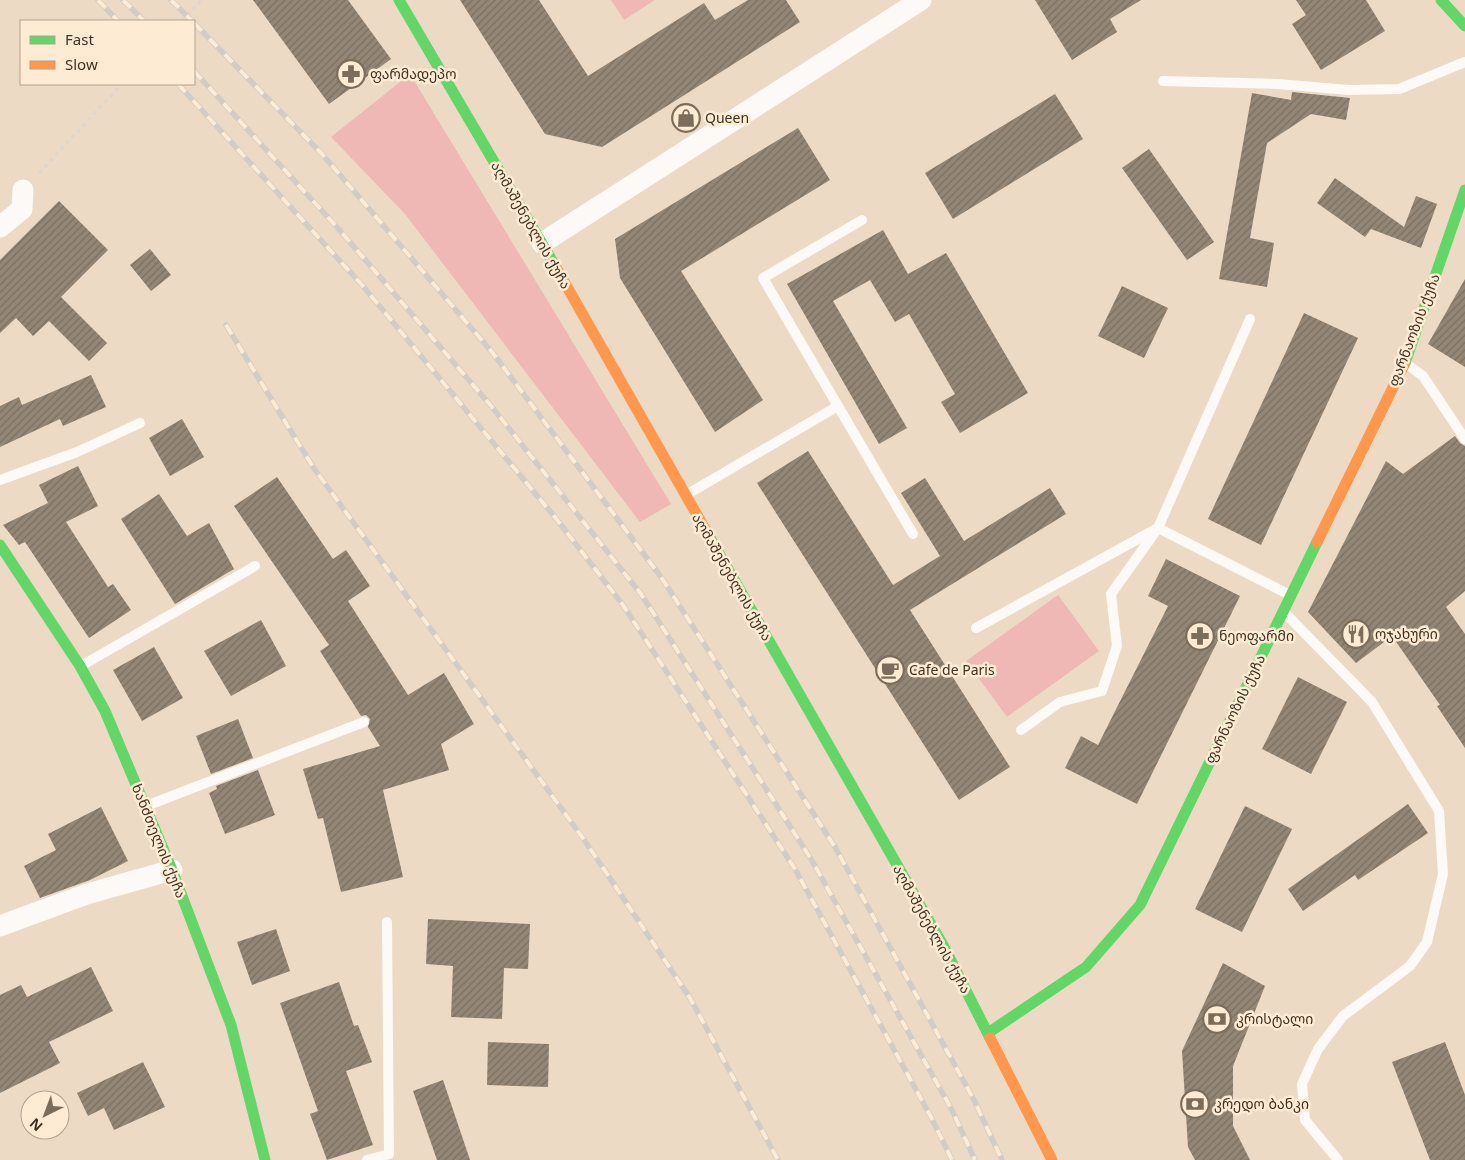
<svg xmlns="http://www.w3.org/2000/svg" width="1465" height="1160" viewBox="0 0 1465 1160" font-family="'Noto Sans','Noto Sans Georgian',sans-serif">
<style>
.park{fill:#efb8b5}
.building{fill:url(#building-hatch)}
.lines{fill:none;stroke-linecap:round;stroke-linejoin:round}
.path{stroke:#ded7d1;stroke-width:3;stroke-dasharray:4 4;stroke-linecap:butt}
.lane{stroke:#fcf9f6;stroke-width:10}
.street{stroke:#fcf9f6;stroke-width:21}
.fast{stroke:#63d668;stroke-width:11}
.slow{stroke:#ff974d;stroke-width:11}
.rail-casing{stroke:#d2ccc6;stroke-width:5.5}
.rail{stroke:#feebd4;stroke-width:4;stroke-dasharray:11;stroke-linecap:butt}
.labels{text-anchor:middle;stroke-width:5;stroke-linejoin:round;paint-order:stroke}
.poi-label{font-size:14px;fill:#3f3223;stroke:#feebd4;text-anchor:start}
.street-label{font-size:14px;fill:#3f3223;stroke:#feebd4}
</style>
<defs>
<pattern id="building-hatch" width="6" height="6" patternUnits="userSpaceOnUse" patternTransform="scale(1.25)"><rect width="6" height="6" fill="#938675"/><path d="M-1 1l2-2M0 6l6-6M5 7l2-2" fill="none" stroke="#796e60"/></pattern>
</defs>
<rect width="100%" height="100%" fill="#ecdac4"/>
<g class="park">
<path d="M611 0H655L624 20Z"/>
<path d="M410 74 671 504 640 522 405 214 331 137Z"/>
<path d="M1058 595 1099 651 1007 717 966 661Z"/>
</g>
<g class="building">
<path d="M253 0H348L391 59 329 104Z"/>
<path d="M460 0H539L588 76 704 3 715 20 748 0H786L800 22 602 147 545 134Z"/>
<path d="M1035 0H1141L1110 19 1117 32 1072 60Z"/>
<path d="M1296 0H1366L1385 31 1321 70 1292 24 1306 15Z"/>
<path d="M1292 92 1350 98 1346 120 1311 114 1267 143 1250 238 1274 243 1267 287 1219 279 1252 93 1291 100Z"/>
<path d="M1055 94 1083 139 953 219 925 173Z"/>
<path d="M798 128 830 180 681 271 763 400 715 432 620 278 615 239Z"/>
<path d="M1149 149 1214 242 1187 260 1122 168Z"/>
<path d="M1335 178 1404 227 1416 196 1437 204 1421 248 1371 229 1365 237 1317 203Z"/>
<path d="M59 201 108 250 61 297 107 343 89 361 49 321 33 336 16 318 0 333V260Z"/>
<path d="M883 230 908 274 946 253 1028 393 960 433 941 402 955 394 909 314 895 322 870 280 833 301 907 428 879 444 787 284Z"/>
<path d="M150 249 171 275 151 291 130 265Z"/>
<path d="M1465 279V367L1428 344Z"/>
<path d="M1122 286 1168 308 1144 358 1098 336Z"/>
<path d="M1304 313 1358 338 1261 545 1208 519Z"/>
<path d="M91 375 106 407 63 426 60 419 0 447V406L19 397 22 405Z"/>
<path d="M182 419 204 457 170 476 149 438Z"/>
<path d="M1455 436 1460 443 1465 446V591L1446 607 1465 634V748L1437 706 1440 705 1392 636 1356 663 1308 612 1386 461 1403 474Z"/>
<path d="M808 451 893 585 940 556 901 493 925 478 964 541 1050 488 1066 514 910 610 1010 767 959 800 757 483Z"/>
<path d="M78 466 98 506 66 522 108 587 113 584 131 610 89 638 25 542 19 545 3 525 48 503 39 485Z"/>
<path d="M277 477 333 559 346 550 370 586 348 601 408 695 444 673 474 724 441 744 449 770 383 790 403 877 341 892 323 818 318 819 303 769 380 746 368 727 370 719 366 715 361 716 320 651 329 645 234 506Z"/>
<path d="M159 494 187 536 209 523 234 569 175 604 121 519Z"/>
<path d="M1166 559 1240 596 1137 804 1065 768 1081 736 1098 745 1168 606 1148 596Z"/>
<path d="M261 620 286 666 231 696 204 651Z"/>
<path d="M154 647 183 698 142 721 113 670Z"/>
<path d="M1298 677 1347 702 1311 774 1262 749Z"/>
<path d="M238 719 253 758 211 774 196 736Z"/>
<path d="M258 770 275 815 225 834 209 793 217 789 216 786Z"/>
<path d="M1408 804 1428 833 1358 880 1355 875 1303 911 1288 889Z"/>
<path d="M1245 806 1292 829 1242 932 1195 909Z"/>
<path d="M101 807 128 861 90 880 40 898 24 866 56 850 48 834Z"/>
<path d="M428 919 530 924 528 969 504 968 502 1019 451 1017 453 966 426 964Z"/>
<path d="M276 929 290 971 252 985 237 942Z"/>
<path d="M1223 963 1265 986 1233 1066V1126L1250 1160H1195L1188 1147 1182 1051Z"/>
<path d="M91 967 113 1011 49 1042 60 1063 0 1093V995L21 985 27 997Z"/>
<path d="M339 982 354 1026 358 1025 372 1062 346 1071 373 1145 327 1160 310 1114 318 1111 280 1003Z"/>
<path d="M488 1042 549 1044 548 1087 487 1085Z"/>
<path d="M1445 1042 1465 1095V1160H1430L1392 1062Z"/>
<path d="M143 1062 165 1107 114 1130 104 1108 88 1116 77 1093Z"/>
<path d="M443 1080 470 1160H437L413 1091Z"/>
</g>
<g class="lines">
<g class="path">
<path d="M181 21 202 0"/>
<path d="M39 173 122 84"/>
</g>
<g class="lane">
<path d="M1163 81 1278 84 1349 90 1399 89 1465 62"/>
<path d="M862 220 763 278 913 534"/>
<path d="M1405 363 1423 376 1465 439"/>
<path d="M0 480 77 452 140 423"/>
<path d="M686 495 838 406"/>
<path d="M1285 613 1372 702 1439 811 1443 874 1427 942 1410 966 1343 1016 1318 1049 1302 1084 1305 1120 1338 1160"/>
<path d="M976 628 1158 528 1290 595"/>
<path d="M81 666 255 566"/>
<path d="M1021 730 1060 702 1102 691 1117 646 1111 594 1158 528 1250 319"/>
<path d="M146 806 364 722"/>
<path d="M367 1160 389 1154 387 922"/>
</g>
<g class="street">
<path d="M0 227 22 209 23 190"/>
<path d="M542 243 921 0"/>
<path d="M0 926 87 894 172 870"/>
</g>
<g class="fast">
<path d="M399 0 554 264"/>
<path d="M1441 0 1465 26"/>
<path d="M1405 363 1465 190"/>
<path d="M709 536 944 947 990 1038"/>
<path d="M0 545 80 666 105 711 172 870 231 1025 265 1160"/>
<path d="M988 1033 1086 967 1140 905 1317 542"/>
</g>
<g class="slow">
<path d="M554 264 709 536"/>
<path d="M1317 542 1405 363"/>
<path d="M990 1038 1052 1160"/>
</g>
<defs>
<g id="rail">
<path d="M98 0 118 21"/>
<path d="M123 0 144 21"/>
<path d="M171 0 192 21"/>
<path d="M194 23 322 154 492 352 661 577 835 847 974 1100 1002 1160"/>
<path d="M194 71 336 226 492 407 641 594 811 859 952 1110 975 1160"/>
<path d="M178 84 362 285 554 516 623 605 795 869 931 1117 952 1160"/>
<path d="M226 325 313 467 585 841 690 998 778 1160"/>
</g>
</defs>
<use href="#rail" class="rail-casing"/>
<use href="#rail" class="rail"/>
</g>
<defs>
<symbol id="pharmacy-ring" viewBox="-11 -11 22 22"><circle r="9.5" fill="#feebd4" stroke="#7c6d5b" stroke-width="1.5"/><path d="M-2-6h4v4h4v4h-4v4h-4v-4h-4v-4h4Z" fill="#7c6d5b"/></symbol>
<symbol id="shop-ring" viewBox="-11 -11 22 22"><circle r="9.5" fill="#feebd4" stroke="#7c6d5b" stroke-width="1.5"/><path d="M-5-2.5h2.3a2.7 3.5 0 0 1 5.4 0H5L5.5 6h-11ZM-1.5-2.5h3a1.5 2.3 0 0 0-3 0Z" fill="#7c6d5b"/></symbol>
<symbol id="restaurant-ring" viewBox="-11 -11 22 22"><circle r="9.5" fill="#feebd4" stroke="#7c6d5b" stroke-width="1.5"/><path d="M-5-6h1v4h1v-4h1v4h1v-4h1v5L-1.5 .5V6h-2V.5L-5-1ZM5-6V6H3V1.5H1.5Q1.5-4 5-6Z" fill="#7c6d5b"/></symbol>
<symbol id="cafe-ring" viewBox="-11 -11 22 22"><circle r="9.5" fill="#feebd4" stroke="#7c6d5b" stroke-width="1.5"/><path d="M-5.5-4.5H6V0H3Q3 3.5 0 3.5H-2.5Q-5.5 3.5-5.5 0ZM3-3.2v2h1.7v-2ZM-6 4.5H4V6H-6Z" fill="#7c6d5b"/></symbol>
<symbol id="bank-ring" viewBox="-11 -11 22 22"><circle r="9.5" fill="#feebd4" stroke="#7c6d5b" stroke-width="1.5"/><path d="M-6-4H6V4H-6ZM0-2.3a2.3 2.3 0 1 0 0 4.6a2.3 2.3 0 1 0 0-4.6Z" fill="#7c6d5b"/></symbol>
</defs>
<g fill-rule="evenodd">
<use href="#pharmacy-ring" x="335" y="58" width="32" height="32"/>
<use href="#shop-ring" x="670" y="102" width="32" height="32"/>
<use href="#restaurant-ring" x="1340" y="618" width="32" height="32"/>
<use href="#pharmacy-ring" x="1184" y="620" width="32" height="32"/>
<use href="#cafe-ring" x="874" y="654" width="32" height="32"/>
<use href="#bank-ring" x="1201" y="1003" width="32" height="32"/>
<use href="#bank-ring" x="1179" y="1088" width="32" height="32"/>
</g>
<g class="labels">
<g class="poi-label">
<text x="370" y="79">ფარმადეპო</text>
<text x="705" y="123">Queen</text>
<text x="1375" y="639">ოჯახური</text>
<text x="1219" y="641">ნეოფარმი</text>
<text x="909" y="675">Cafe de Paris</text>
<text x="1236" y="1024">კრისტალი</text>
<text x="1214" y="1109">კრედო ბანკი</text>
</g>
<g class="street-label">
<text transform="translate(531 225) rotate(60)" y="5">აღმაშენებლის ქუჩა</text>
<text transform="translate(1414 330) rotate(-69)" y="5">ფარნაოზის ქუჩა</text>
<text transform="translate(732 577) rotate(60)" y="5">აღმაშენებლის ქუჩა</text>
<text transform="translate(1235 709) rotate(-64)" y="5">ფარნაოზის ქუჩა</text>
<text transform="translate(159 841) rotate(68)" y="5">ხანძთელის ქუჩა</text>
<text transform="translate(932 929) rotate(61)" y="5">აღმაშენებლის ქუჩა</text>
</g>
</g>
<rect x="20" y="20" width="175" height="65" fill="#feebd4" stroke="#b2a18d"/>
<rect x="30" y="36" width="25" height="8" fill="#63d668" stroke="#b2a18d"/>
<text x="65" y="45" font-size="15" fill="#3f3223">Fast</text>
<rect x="30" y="61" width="25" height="8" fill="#ff974d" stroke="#b2a18d"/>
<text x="65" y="70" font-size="15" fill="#3f3223">Slow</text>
<g transform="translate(45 1115) rotate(222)"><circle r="24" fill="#feebd4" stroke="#b2a18d"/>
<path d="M0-4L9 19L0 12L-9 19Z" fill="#7c6d5b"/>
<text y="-8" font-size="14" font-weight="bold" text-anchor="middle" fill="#3f3223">N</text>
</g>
</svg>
